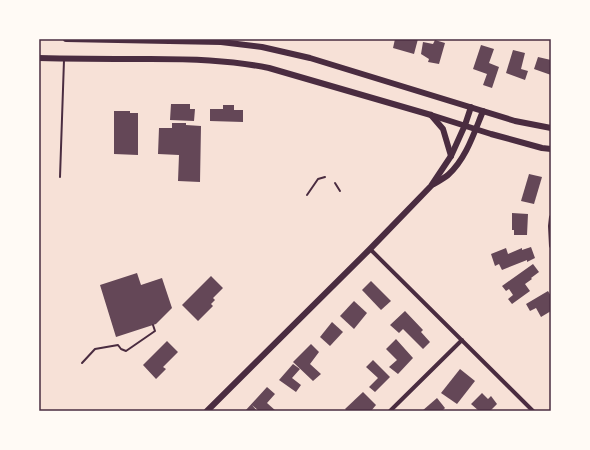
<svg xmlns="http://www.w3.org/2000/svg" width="590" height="450" viewBox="0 0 590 450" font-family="Ubuntu,sans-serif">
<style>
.building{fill:#644757}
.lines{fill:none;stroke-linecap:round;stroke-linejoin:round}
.path{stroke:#4a2c40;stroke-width:2}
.service{stroke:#4a2c40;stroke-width:2}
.minor{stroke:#4a2c40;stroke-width:4}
.secondary{stroke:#4a2c40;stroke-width:6}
.neatline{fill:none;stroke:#4a2c40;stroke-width:1.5}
</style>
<rect width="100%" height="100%" fill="#f7e1d7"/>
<g class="building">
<path d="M395 39H418L414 54 393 48Z"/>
<path d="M435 40 445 43 439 64 428 62 429 59 421 54 423 42 433 44Z"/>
<path d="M481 45 494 49 489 63 499 67 492 88 483 85 487 74 473 69Z"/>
<path d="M513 50 525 53 521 69 528 71 525 80 506 73Z"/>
<path d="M538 57 551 60V75L534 69Z"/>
<path d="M171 104H190V109H195L194 121 170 120Z"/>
<path d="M223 105H234V110H243V122L210 121V109H223Z"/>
<path d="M114 111H130V113H138V155L114 154Z"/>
<path d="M172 123H186V125L201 126 200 182 178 181 179 155 158 154 159 128H172Z"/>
<path d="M529 174 542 177 534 204 521 201Z"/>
<path d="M512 213 528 214 527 235H514V230H512Z"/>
<path d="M531 247 535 258 527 262V260L502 270 499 264 495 266 491 254 506 248 508 254 522 248V250Z"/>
<path d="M533 264 539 272 531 278 532 279 525 284 530 291 512 304 508 299 513 295 509 289 506 291 502 286Z"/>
<path d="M137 273 141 285 162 278 172 308 156 324 116 337 100 285Z"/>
<path d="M211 276 223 288 213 298 215 300 211 304 213 306 198 321 182 305Z"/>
<path d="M371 281 391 301 381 310 362 290Z"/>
<path d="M548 291 551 296V311L541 317 536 308 530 311 526 304Z"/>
<path d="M354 301 367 313 354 329 340 316Z"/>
<path d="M405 311 423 330 421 332 430 342 423 349 403 329 399 333 390 325Z"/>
<path d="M332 322 343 332 330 346 320 337Z"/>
<path d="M396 339 413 358 398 374 389 367 397 360 386 349Z"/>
<path d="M167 341 178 352 163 367 166 369 156 379 143 365Z"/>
<path d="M311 344 319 352 310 364 321 374 313 381 293 362Z"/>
<path d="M373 360 390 377 375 392 369 387 378 378 366 367Z"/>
<path d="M293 364 300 369 292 378 301 385 296 392 279 380Z"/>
<path d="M460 369 475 381 457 404 441 393Z"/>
<path d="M267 387 275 394 267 403 276 411H259L252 405 257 411H245Z"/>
<path d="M363 392 376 405 371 411H347L345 409Z"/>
<path d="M482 393 488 399 491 396 497 404 490 411H479L471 404Z"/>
<path d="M437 398 445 408 442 411H422Z"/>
</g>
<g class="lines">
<path class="path" d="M82 363 95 349 118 345 121 349 126 351 155 331 153 325"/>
<g class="service">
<path d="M60 177 64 60"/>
<path d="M335 183 340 191"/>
<path d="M307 195 318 179 325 177"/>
</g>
<g class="minor">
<path d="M551 217 550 226 551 246"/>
<path d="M370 249 533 411"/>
<path d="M390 411 462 340"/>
</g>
<g class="secondary">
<path d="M66 39 221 42 262 47 310 58 515 121 551 128"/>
<path d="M39 58C76 59 113 59 150 59 190 59 229 60 269 68L431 115 491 134 542 148 551 149"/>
<path d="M431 115 443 129 451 156"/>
<path d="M434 184C439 181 444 178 448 175 466 159 474 133 483 111"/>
<path d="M207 411 370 249 431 186 451 156 465 125 471 107"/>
</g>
</g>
<rect width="590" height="450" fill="none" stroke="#fffaf5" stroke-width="80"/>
<rect x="40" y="40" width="510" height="370" class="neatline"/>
</svg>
